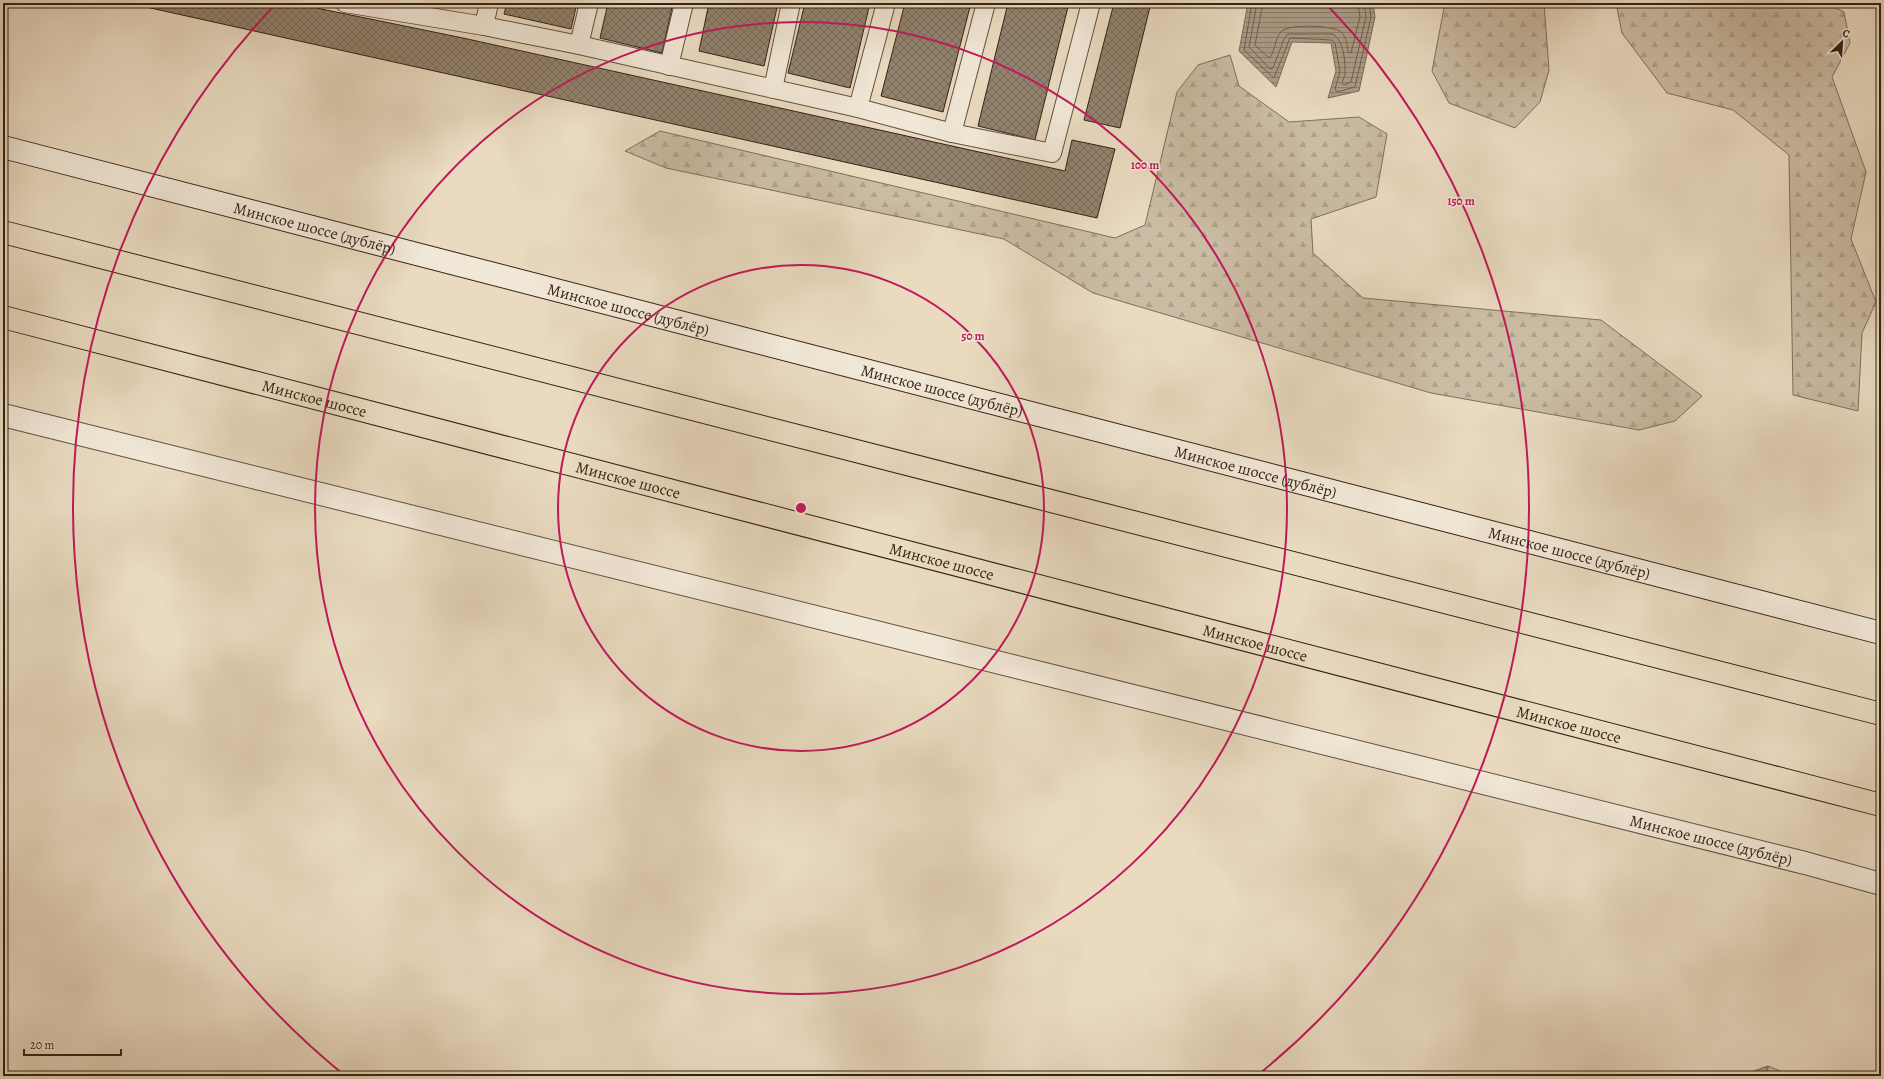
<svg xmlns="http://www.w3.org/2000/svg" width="1884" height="1079" viewBox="0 0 1884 1079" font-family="Alegreya,serif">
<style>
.forest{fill:url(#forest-firs);stroke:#7f6e5c}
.water{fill:url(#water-rules);stroke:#7b6b59}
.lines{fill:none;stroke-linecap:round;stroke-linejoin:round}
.shore{stroke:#705e4e;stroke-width:1}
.building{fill:url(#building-cross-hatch);stroke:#342215}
.service-casing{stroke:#615040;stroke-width:20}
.minor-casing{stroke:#615040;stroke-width:24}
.secondary-casing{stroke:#342215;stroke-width:24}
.trunk-casing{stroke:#342215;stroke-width:24}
.service{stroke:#f1e7d6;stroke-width:18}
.minor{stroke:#f1e7d6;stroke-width:22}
.secondary{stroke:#f1e7d6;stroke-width:22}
.trunk{stroke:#e9dac0;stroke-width:22}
.ring{fill:none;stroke:#c2185b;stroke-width:2}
.labels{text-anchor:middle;stroke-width:3;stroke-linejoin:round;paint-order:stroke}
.street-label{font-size:16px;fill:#342215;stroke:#f1e7d6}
.centre{fill:#c2185b;stroke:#f1e7d6;stroke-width:2}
.ring-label{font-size:12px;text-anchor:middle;font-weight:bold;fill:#c2185b;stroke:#f1e7d6;stroke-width:3;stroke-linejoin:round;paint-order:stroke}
</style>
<defs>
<pattern id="forest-firs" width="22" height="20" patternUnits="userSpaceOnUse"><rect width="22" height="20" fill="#cabba3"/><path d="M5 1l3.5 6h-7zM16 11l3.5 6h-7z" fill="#aea08b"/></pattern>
<pattern id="water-rules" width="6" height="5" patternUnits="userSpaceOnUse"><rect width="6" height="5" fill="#ab9b86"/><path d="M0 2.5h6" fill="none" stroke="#8c7e6c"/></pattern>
<pattern id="building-cross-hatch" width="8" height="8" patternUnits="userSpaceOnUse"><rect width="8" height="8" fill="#92826e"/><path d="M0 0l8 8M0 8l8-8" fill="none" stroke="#786a59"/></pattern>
</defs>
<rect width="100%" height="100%" fill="#e9dac0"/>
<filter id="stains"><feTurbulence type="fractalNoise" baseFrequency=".005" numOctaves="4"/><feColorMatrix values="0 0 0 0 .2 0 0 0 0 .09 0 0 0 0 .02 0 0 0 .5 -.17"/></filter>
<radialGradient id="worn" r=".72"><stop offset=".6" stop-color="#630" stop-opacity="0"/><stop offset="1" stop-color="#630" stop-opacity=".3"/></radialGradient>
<g class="forest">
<path d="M1445 3H1544L1549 70 1540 102 1515 128 1449 103 1432 71Z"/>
<path d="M1616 3H1826L1844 12 1850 43 1832 77 1866 172 1851 239 1876 302 1862 333 1858 411 1793 395 1789 155 1733 110 1667 93 1622 33Z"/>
<path d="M1230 55 1239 86 1289 122 1359 117 1387 134 1376 197 1311 219 1313 253 1363 298 1601 320 1702 396 1675 421 1639 430 1431 393 1093 293 1004 239 666 168 625 151 660 131 1115 238 1145 225 1177 92 1198 65Z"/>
<path d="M1768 1066 1792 1076H1767Z"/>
</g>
<g class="water">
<path d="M1248 3H1373L1375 17 1359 91 1328 98 1336 71 1331 43 1292 42 1276 87 1239 51Z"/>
<path d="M1768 1066 1767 1076H1742V1075Z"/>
</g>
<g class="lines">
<g class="shore">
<path d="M1252 3 1244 50 1274 78 1290 38 1332 40 1335 43 1340 71 1335 89 1337 92 1355 87 1371 17 1369 3"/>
<path d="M1257 3 1249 47 1270 69 1273 68 1284 39 1288 34H1332C1343 38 1345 59 1345 70 1346 74 1343 79 1342 83L1344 85 1351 82 1366 17 1364 3"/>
<path d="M1263 3 1255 45 1269 58C1276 52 1274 38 1282 31 1289 24 1334 25 1341 32 1347 37 1347 46 1348 52L1351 53 1360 17 1358 3"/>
</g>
</g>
<g class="building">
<path d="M128 3H292L463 38 1065 171 1072 140 1115 149 1097 218Z"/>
<path d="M507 3H577L571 29 504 14Z"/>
<path d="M608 3H673L662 53 600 38Z"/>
<path d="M709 3H778L764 66 699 51Z"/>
<path d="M805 3H870L850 88 788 73Z"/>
<path d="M905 3H971L943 112 881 96Z"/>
<path d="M1008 3H1069L1035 140 978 126Z"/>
<path d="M1114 3H1151L1120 128 1084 120Z"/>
</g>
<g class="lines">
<defs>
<g id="service">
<path d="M345 3 484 26 579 45 858 108 952 133 1052 153 1091 3"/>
<path d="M484 26 489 3"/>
<path d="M579 45 589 3"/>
<path d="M669 66 684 3"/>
<path d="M773 89 791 3"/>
<path d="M858 108 886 3"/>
<path d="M952 133 986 3"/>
</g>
<g id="minor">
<path id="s1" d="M3 415 1805 863 1881 884"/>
</g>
<g id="secondary">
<path id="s2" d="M3 147 1881 633"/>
</g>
<g id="trunk">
<path d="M3 232 1881 714"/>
<path id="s3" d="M3 317 1881 805"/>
</g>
</defs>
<use href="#service" class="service-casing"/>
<use href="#minor" class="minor-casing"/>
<use href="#secondary" class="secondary-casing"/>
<use href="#trunk" class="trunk-casing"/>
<use href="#service" class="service"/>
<use href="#minor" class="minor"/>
<use href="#secondary" class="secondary"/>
<use href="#trunk" class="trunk"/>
</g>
<g class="ring">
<circle cx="801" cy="508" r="243"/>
<circle cx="801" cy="508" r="486"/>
<path d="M343 1074A728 728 0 0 1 273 7M1329 7A728 728 0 0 1 1259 1074"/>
</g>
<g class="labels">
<g class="street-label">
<text dy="6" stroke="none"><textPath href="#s2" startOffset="322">Минское шоссе (дублёр)</textPath></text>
<text dy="6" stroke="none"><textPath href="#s2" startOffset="646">Минское шоссе (дублёр)</textPath></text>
<text dy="6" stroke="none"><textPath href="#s2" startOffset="970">Минское шоссе (дублёр)</textPath></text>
<text dy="6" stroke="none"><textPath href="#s3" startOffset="322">Минское шоссе</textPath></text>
<text dy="6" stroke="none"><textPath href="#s2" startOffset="1294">Минское шоссе (дублёр)</textPath></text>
<text dy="6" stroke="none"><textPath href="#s3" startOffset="646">Минское шоссе</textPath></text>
<text dy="6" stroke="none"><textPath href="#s2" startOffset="1618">Минское шоссе (дублёр)</textPath></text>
<text dy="6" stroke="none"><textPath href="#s3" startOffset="970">Минское шоссе</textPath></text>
<text dy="6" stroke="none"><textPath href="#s3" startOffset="1294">Минское шоссе</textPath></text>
<text dy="6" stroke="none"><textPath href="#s3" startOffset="1618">Минское шоссе</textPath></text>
<text dy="6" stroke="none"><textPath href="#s1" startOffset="1760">Минское шоссе (дублёр)</textPath></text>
</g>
</g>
<circle cx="801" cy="508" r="6" class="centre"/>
<g class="ring-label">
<text x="1145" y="169">100 m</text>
<text x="1461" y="205">150 m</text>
<text x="973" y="340">50 m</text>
</g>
<rect width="1884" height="1079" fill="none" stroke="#e9dac0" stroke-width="16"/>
<rect x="4" y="4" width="1876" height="1071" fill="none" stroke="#342215" stroke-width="2"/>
<rect x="8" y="8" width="1868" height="1063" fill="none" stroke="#342215"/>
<g transform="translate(1842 42) rotate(25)" stroke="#f1e7d6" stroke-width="3" paint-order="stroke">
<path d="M0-3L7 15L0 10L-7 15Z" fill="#342215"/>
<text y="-6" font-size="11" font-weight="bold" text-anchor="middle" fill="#342215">С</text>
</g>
<path d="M24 1049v6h97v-6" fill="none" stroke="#342215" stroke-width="2"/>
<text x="30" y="1049" font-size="12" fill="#342215" stroke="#f1e7d6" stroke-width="3" paint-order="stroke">20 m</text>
<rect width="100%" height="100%" filter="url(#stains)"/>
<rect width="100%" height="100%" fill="url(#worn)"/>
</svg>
